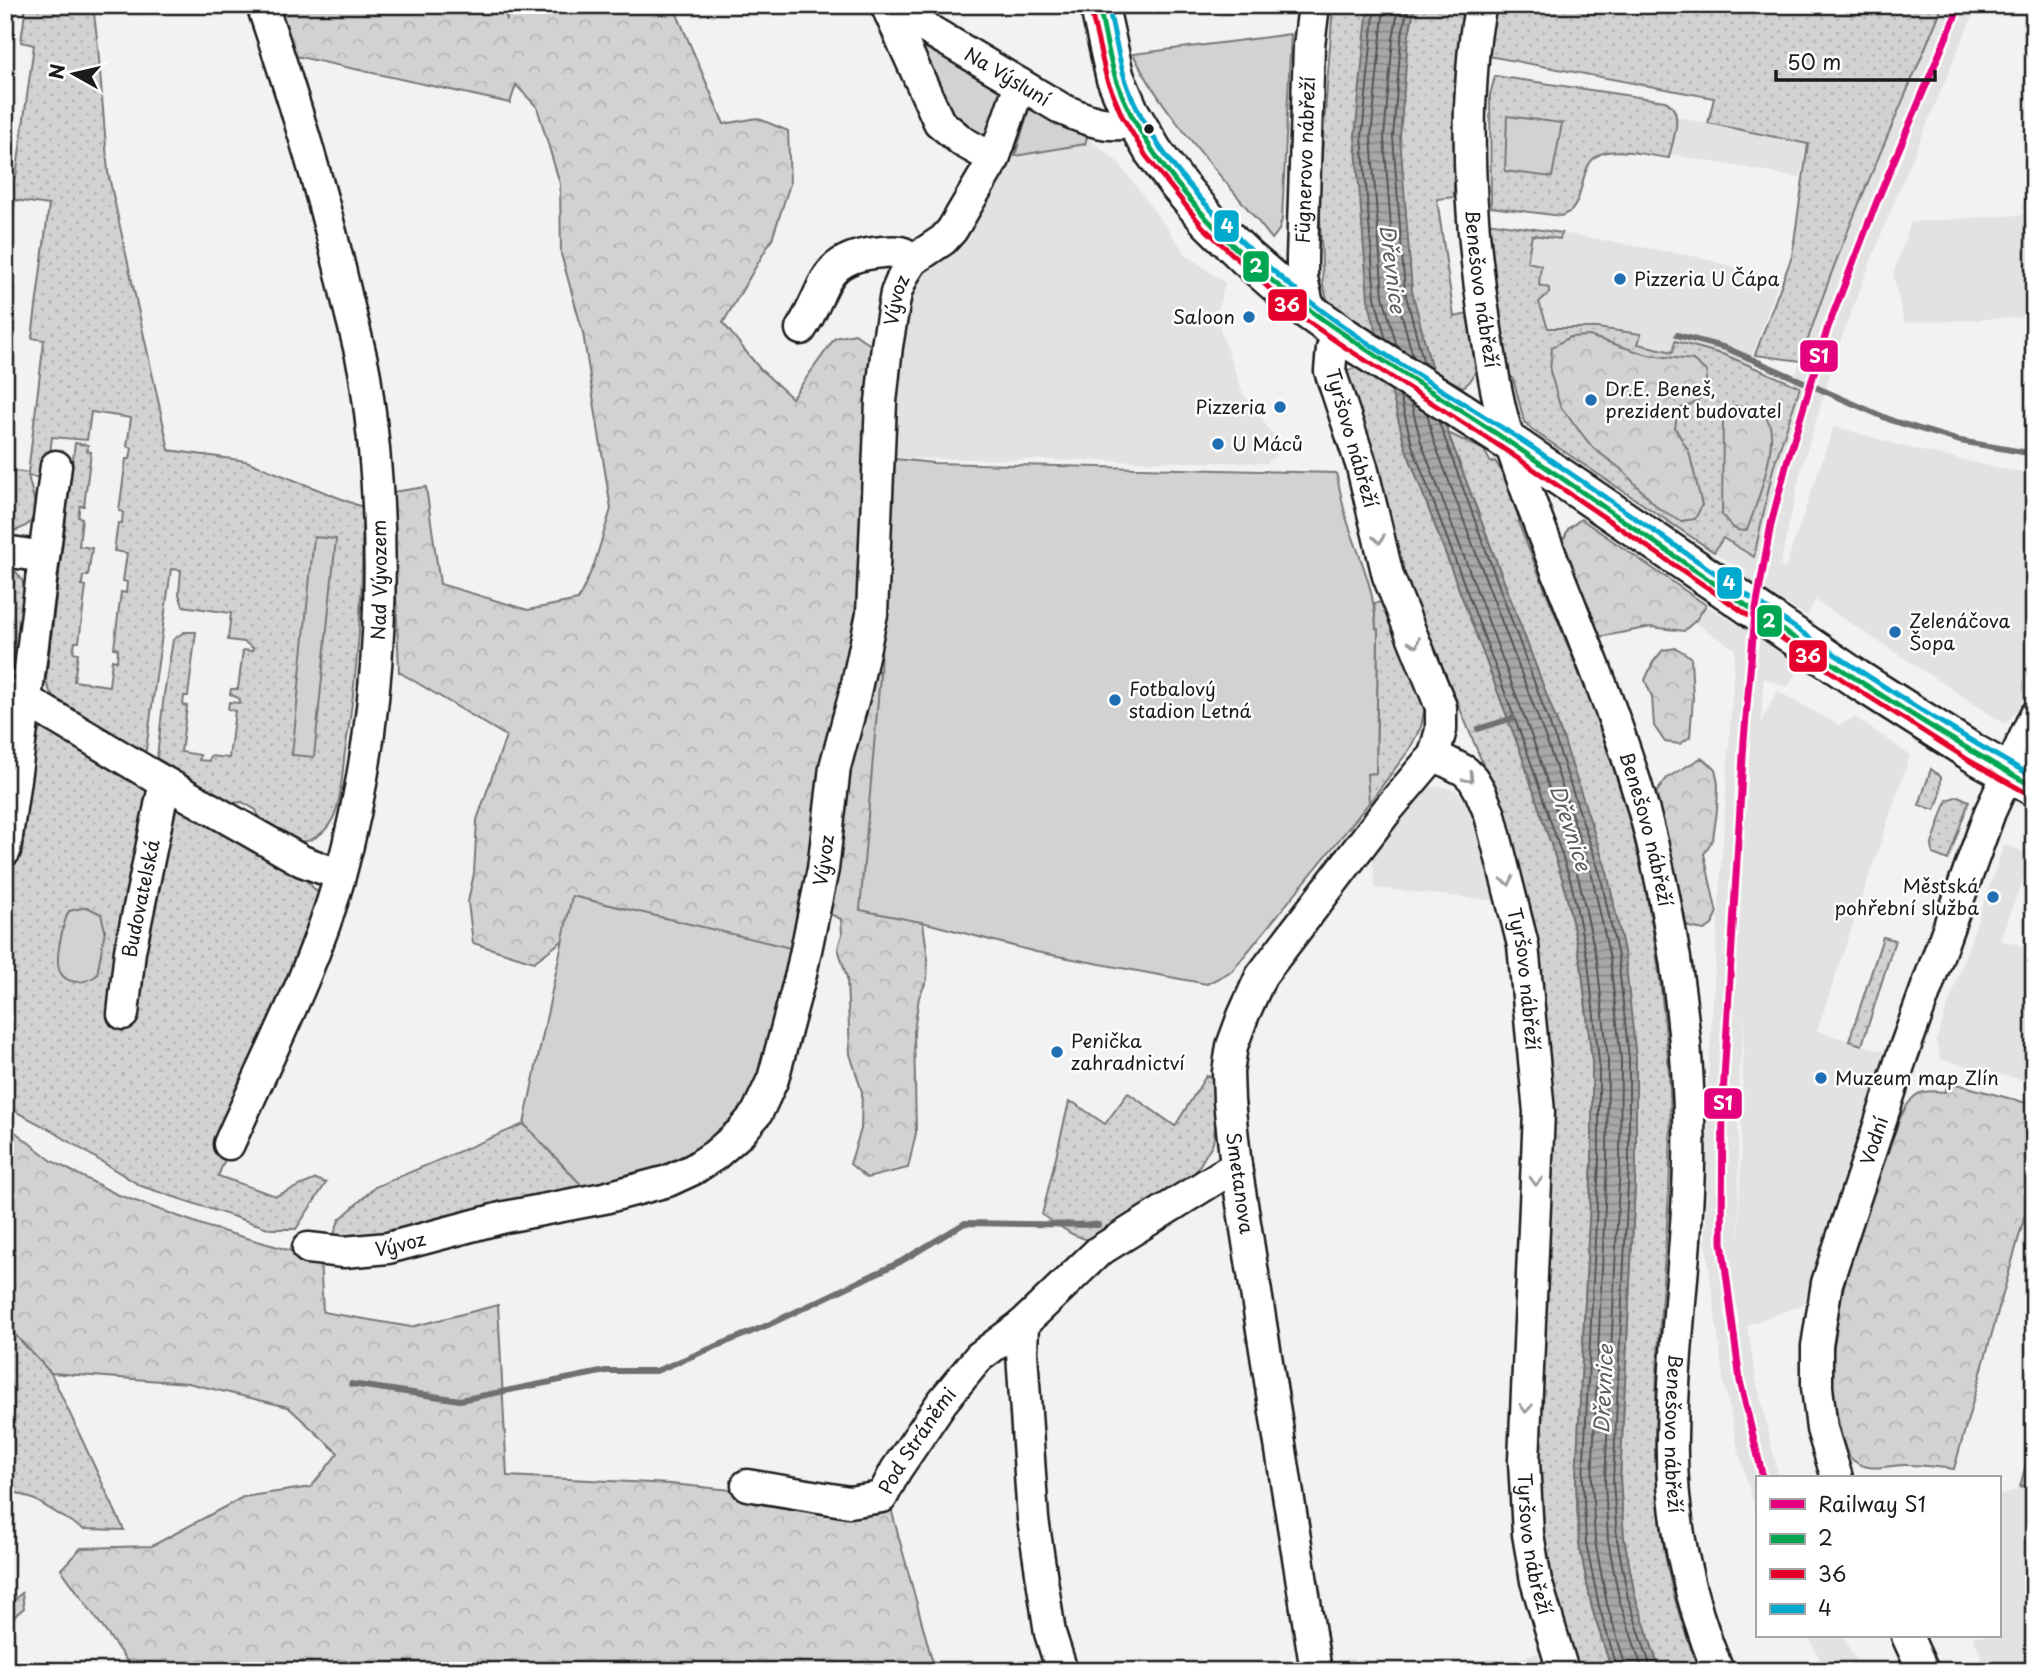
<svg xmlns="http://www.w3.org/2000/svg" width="2039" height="1676" viewBox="0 0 2039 1676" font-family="'Playpen Sans',sans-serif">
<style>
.built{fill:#e2e2e2;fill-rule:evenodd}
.grass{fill:url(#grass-dots);stroke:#777;stroke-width:2}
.forest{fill:url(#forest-crowns);stroke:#777;stroke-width:2}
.green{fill:#d2d2d2;stroke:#777;stroke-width:2}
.water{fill:url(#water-rules);stroke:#707070;stroke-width:2}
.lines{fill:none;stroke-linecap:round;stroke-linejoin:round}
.shore{stroke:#545454;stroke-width:2}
.stream{stroke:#707070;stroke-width:6}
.minor-casing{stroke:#1c1c1c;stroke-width:35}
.major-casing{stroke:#1c1c1c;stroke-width:42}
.minor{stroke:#fff;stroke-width:30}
.major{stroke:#fff;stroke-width:37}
.bus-1-casing{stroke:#fff;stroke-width:10}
.bus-2-casing{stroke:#fff;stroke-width:10}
.bus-3-casing{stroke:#fff;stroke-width:10}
.bus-1{stroke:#00a651;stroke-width:5}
.bus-2{stroke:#e4002b;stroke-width:5}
.bus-3{stroke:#00a9ce;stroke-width:5}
.rail-1-casing{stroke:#fff;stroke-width:12}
.rail-1{stroke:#e5007d;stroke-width:7}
.oneway{stroke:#999}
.bus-dot{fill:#1c1c1c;stroke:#fff;stroke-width:2.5}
.poi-dot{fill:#1f6fb2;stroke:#fff;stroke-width:2.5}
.labels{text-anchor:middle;stroke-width:5;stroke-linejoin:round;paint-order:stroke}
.street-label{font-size:19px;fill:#1c1c1c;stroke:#fff}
.poi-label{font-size:19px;fill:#1c1c1c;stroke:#fff;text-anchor:start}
.water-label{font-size:21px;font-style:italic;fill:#5b5b5b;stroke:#fff}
.line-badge{stroke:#fff;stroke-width:2.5}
.badge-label{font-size:19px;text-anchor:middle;font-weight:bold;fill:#fff}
</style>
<defs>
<pattern id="grass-dots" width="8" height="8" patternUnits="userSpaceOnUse" patternTransform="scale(1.75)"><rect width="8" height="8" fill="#d2d2d2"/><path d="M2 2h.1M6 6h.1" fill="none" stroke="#b4b4b4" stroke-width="1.8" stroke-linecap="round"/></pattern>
<pattern id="forest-crowns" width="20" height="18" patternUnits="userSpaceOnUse" patternTransform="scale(1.75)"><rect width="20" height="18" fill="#d2d2d2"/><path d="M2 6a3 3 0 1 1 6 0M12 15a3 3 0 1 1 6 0" fill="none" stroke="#b4b4b4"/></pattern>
<pattern id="water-rules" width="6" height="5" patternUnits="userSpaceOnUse" patternTransform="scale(1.75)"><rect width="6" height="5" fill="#a8a8a8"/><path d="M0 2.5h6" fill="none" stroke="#888"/></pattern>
</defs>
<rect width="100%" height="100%" fill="#f2f2f2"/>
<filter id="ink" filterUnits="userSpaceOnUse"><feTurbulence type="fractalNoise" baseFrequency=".0143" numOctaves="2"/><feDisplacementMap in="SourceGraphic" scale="14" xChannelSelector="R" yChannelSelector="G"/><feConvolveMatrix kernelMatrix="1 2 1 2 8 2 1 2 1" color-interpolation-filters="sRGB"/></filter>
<g filter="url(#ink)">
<g class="built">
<path d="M1943 5H1977L1892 207 1843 333 1802 466 1780 565 1785 568 1834 426 1905 447 2008 470 2034 473V675L2019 708 2005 724 1815 600 1807 616 1774 596 1768 644 1800 667 1788 687 1764 678 1761 722 1777 691 1839 725 1855 717 1910 755 1817 1031 1886 1052 1824 1235 1804 1304 1747 1325 1756 1379 1779 1478H1757V1516L1739 1453 1724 1384 1706 1243 1707 1096 1735 649 1694 622 1706 605 1738 625 1746 573 1714 552 1723 537 1750 555 1756 520 1790 393 1813 322 1863 195ZM1744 1014 1739 1243 1738 1097Z"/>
<path d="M1677 117 1808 144 1800 178 1670 154Z"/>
<path d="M1087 137 1119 163 1186 254 1225 283 1217 313 1221 333 1243 393 1283 449 1267 463 886 458 909 277 991 177 1015 156 1085 144Z"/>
<path d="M2034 214V317L1904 323 1893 274 1911 222Z"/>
<path d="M1562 233 1693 256 1779 279 1749 365 1725 355 1676 341 1673 352 1638 344 1640 333 1597 328H1548L1539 302 1549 293 1539 286 1527 262 1532 235 1560 239Z"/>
<path d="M1441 786 1455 790 1468 802 1497 901 1375 888 1372 853 1403 813 1410 812 1413 799 1426 788Z"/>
<path d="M2004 844 2032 855 2000 940 2034 949V1083L1940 1059 1936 1040Z"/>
<path d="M2034 1482V1671H1987L1973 1636H1999V1497Z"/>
<path d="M1808 1636H1843L1862 1671H1826Z"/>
<path d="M1538 1653 1542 1671H1478Z"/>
</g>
<g class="grass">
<path d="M26 5H93L98 47 108 172 169 450 246 461 362 507C364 590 358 671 345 752 342 772 342 797 334 816 329 827 320 837 307 841 293 844 272 826 260 820L256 810 242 802 232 803 157 758 164 694 173 640 184 632H196L188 696H184L183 705 187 706 181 752 200 755 199 760 209 761 210 756 229 758 235 711 228 709 229 702 239 703 240 699 230 694 231 689H238L243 650 252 651 253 648 244 642 228 640 231 613 183 606 179 594 181 570 171 569 146 750 143 753 60 701C51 695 48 690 46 680L75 443 88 445 87 451 91 452 84 506H80L78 517 82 518 79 546 92 548 88 576H83L82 585 86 586 79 642H75L73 652 78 653 74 681 109 686 112 660 117 661 118 649 114 648 121 592 126 593 127 582 123 581 127 553 114 551 118 523H122L123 512 119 511 126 459H130L132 448 127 446 131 418 91 412 87 440 52 437 47 479 28 476C36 507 45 526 5 533V470L28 473 44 340 32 338 49 205 15 200 11 227H7L5 236V176L16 177 34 45 21 42Z"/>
<path d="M1333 5H1467L1454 87V197L1437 199 1454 317 1469 314C1473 336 1487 373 1463 387L1442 376 1328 302 1323 285 1319 194Z"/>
<path d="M1492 5H1943C1895 123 1839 239 1801 361L1755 355 1792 256 1808 144 1708 123 1714 98 1483 55Z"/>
<path d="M1495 76 1665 101C1686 111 1672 141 1669 158 1650 156 1626 149 1607 152 1577 158 1587 194 1571 211 1568 213 1564 214 1561 216L1491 207 1490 95Z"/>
<path d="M1480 221 1562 233 1560 239 1532 235 1527 262 1541 265 1539 285 1549 288V293L1539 302 1548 328H1597L1641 334 1638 344 1673 352 1675 341 1725 355 1800 387 1773 469 1754 557 1723 538 1714 552 1532 430 1524 421 1513 378 1503 373Z"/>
<path d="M1359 368 1392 391 1405 446 1522 756 1564 884 1581 963 1592 1061V1162L1576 1480 1579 1543 1592 1608 1612 1671H1573L1542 1547 1536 1468 1548 1140 1500 811 1483 764 1406 579 1340 384C1342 373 1348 368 1359 368Z"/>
<path d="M1448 433 1484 450 1491 463 1495 461 1510 484 1525 518 1518 522C1551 607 1590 694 1618 782 1648 875 1662 975 1669 1073 1682 1271 1613 1483 1701 1671H1660L1635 1597 1624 1538 1620 1480 1636 1163V1059L1564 741Z"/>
<path d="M5 566C19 571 24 580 25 595L5 743Z"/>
<path d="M1386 602 1425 706 1421 727 1409 750 1369 803 1366 797 1367 773H1376L1378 630 1376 629 1374 603Z"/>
<path d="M46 728 303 877 321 896 328 913 218 1176 276 1196 316 1179 326 1183 296 1229H271L141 1186 49 1129 5 1106V750L34 740 40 729Z"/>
<path d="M1931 769 1941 777 1940 796 1935 810 1919 805Z"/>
<path d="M1958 796 1969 801 1948 860 1933 854 1932 844 1947 800Z"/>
<path d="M1883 937 1895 940 1862 1045 1849 1041Z"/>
<path d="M1206 1076 1214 1077 1217 1114 1213 1143 1192 1178 1090 1241 1072 1234 1042 1215 1069 1102 1074 1103 1105 1124 1128 1093 1175 1126Z"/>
<path d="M524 1124 589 1193 385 1238 332 1240 339 1220 375 1187Z"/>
<path d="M5 1324 51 1373 124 1530 83 1529 35 1500 5 1488Z"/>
<path d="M22 1593 24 1608 5 1624V1597L10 1603Z"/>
</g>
<g class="forest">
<path d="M280 5H504L507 21 506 5C533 5 559 10 587 10 616 11 645 8 674 7L724 124 757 118 788 131 790 184 772 239 723 323 760 369 792 398 835 338 855 334 872 346 859 619 880 676 890 681 928 959 927 980 919 997 914 1031 916 1133 908 1168 867 1178 850 1164 861 1129 862 1092 850 1054 847 978 838 948 842 934 841 919 830 914 814 962 610 905 534 962 473 943 468 902 474 873 477 820 506 736 399 672 392 492 426 487 440 584 528 610 578 600 594 565 611 509 583 333 561 254 560 184 537 107 516 85 510 103 295 56 281 18Z"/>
<path d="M1589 336 1648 355 1693 360 1707 372C1704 396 1703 402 1678 409L1675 428 1689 452 1702 505 1695 519 1681 521 1658 508 1621 469 1593 448 1560 406 1550 371 1552 347 1570 337Z"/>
<path d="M1734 406 1760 408C1763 413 1767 418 1769 423 1778 446 1756 507 1747 530 1735 534 1729 523 1722 515L1723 416Z"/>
<path d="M1581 519 1706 605 1696 620 1684 631 1651 627 1594 638 1559 550 1568 529Z"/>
<path d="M1676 648 1691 657 1693 698 1690 737 1680 744 1665 742 1654 726 1652 697 1645 680 1653 662 1663 650Z"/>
<path d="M1701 758 1715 768 1718 784 1717 811 1713 839 1704 854 1717 914 1712 925 1704 930 1689 927 1680 918 1653 797 1667 778Z"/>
<path d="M1949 1082 2034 1105V1183L1954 1469C1938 1467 1922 1465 1906 1465 1888 1465 1870 1473 1854 1461 1844 1454 1843 1439 1840 1428 1812 1329 1869 1211 1900 1118 1912 1094 1917 1089 1945 1092Z"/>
<path d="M5 1124 52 1161 116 1194 208 1227 320 1259 323 1312 411 1327 498 1305 507 1476 671 1484 762 1493 886 1490 935 1671H134L61 1569 81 1548 152 1546 243 1497 311 1487 338 1453 288 1407 188 1383 51 1373 5 1324Z"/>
</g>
<g class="green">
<path d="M1291 34 1282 219 1279 230 1272 239C1226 179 1167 121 1133 54Z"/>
<path d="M920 45 1007 91 988 145 946 121Z"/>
<path d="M1031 102 1085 131 1087 137 1085 144 1015 156Z"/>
<path d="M1507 116 1562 123 1552 177 1505 171Z"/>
<path d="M886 458 933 463 1336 473C1340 488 1342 503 1346 517 1359 558 1374 584 1376 629H1378L1376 773 1367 774 1369 803 1232 971 1207 984 1036 952 926 923 860 910 880 676Z"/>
<path d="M314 537 336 539 314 757 292 755Z"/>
<path d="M572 896 799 950 764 1085 735 1126 685 1164 589 1193 524 1124Z"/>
<path d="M87 907 101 914 105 930 97 975C83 986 59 985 58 962 57 951 64 920 69 911Z"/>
<path d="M2034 1434V1481L2020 1487Z"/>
</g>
<path class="water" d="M1368 5H1415L1408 40 1400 137 1412 291 1448 433 1564 741 1607 872 1625 956 1636 1059V1163L1620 1480 1624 1538 1635 1596 1660 1671H1612L1592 1608 1579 1543 1576 1480 1592 1162V1061L1581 963 1564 884 1522 756 1405 446 1368 299 1355 136Z"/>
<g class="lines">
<g class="shore">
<path d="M1375 5 1362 136 1375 297 1386 340"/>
<path d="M1384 5 1371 137 1383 296 1397 347"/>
<path d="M1399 5 1393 39 1384 137 1396 293 1413 357"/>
<path d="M1408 5 1401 40 1393 137 1405 292 1424 364"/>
<path d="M1400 396 1412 445 1528 754 1571 882 1588 962 1599 1061V1162L1583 1480 1586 1543 1599 1606 1618 1671"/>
<path d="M1411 403 1421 442 1537 751 1579 880 1597 961 1608 1060 1607 1162 1592 1480 1595 1541 1607 1604 1627 1671"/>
<path d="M1427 413 1433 439 1549 747 1592 876 1610 959 1621 1060 1620 1162 1605 1481 1608 1540 1619 1599 1643 1671"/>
<path d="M1438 420 1557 744 1600 874 1618 957 1629 1059V1163L1613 1481 1617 1539 1628 1598 1652 1671"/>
</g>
<g class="stream">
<path d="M1677 335 1726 348 1893 421 1960 441 2034 454"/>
<path d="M1478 729 1513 718"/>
<path d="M351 1384 460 1400 606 1371H656L768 1325 900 1262 965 1223 1098 1225"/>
</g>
<defs>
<g id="minor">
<path d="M886 5 939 122 963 142 994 159"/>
<path id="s1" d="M887 5 1062 109C1084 119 1111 130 1135 121"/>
<path id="s2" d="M1481 5C1473 39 1472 73 1470 107 1468 183 1474 254 1486 329 1492 368 1498 408 1511 446 1551 568 1608 685 1643 808 1657 857 1667 908 1675 959 1685 1026 1691 1095 1689 1164 1687 1255 1673 1346 1672 1437 1670 1516 1688 1598 1718 1671"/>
<path id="s3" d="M1310 313 1302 278V257L1309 46 1314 5"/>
<path d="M801 329C829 286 819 257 883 252 896 251 904 250 913 260"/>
<path d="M5 551 44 557 26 700 150 774 302 861 340 875"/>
<path d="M44 557 56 466"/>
<path id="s4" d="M1434 755 1465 771 1473 779 1480 791 1490 815 1523 945 1539 1112 1524 1461 1528 1534 1536 1581 1563 1671"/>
<path d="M5 851 26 700"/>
<path id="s5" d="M123 1014 130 951 162 796 168 785"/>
<path id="s6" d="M229 1144C268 1056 314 969 340 876 384 716 390 540 365 376 360 347 351 318 345 290 323 193 294 99 262 5"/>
<path id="s7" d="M308 1248 344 1252 388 1248 505 1217 604 1198 668 1181 694 1169 715 1155 740 1133 757 1113 773 1079 801 974 823 869 835 767 855 693 872 614 881 402 887 346 896 293 904 274 913 260 943 240 952 230 994 159 1020 84"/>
<path d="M1023 1324 1022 1353 1033 1519 1050 1633 1062 1671"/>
<path id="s8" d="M1837 1478 1822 1429 1817 1387V1346L1827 1283 1902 1056 1990 812 2034 717"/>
<path id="s9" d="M747 1485 849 1502 882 1497 896 1470 942 1402 979 1357 1023 1324 1099 1251 1236 1166"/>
<path d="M1907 1636 1923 1671"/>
<path d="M1316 1671 1236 1166 1229 1101 1228 1072 1232 1046 1243 1016 1261 976 1389 808 1434 755 1441 730V707L1388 576 1362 467 1330 371 1332 348 1341 334"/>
</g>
<path id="major" d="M1099 5 1115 77 1130 112 1153 151 1176 182 1209 221 1246 257 1303 307 1348 339 1509 442 1857 679 1975 754 2034 787"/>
</defs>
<use href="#minor" class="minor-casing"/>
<use href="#major" class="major-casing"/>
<use href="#minor" class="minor"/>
<use href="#major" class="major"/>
<defs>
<path id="bus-1" d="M1099 5C1104 29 1108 55 1116 79 1134 132 1170 178 1208 220 1295 315 1409 374 1515 446 1686 562 1853 686 2034 787"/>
<path id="bus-2" d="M1090 7 1107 80 1122 116 1146 156 1203 227 1297 314 1343 346 1504 449 1852 686 1970 761 2030 795"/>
<path id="bus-3" d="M1108 5C1113 27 1117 50 1123 72 1137 123 1180 179 1217 216 1245 246 1276 275 1308 300 1379 356 1461 399 1536 450 1700 561 1861 680 2034 777"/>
</defs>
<use href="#bus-1" class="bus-1-casing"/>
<use href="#bus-2" class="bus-2-casing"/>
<use href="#bus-3" class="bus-3-casing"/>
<use href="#bus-1" class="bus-1"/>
<use href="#bus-2" class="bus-2"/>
<use href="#bus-3" class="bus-3"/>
<defs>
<path id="rail-1" d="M1763 1478 1740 1381 1722 1242 1723 1096 1744 740 1755 614 1771 524 1787 462 1828 327 1877 201 1960 5"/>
</defs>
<use href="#rail-1" class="rail-1-casing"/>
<use href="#rail-1" class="rail-1"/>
</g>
<defs><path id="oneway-chevron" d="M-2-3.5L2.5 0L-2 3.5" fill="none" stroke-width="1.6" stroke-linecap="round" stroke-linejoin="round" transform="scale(1.75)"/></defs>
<g class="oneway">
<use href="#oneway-chevron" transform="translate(1379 539) rotate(80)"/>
<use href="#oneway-chevron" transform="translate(1415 643) rotate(68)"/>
<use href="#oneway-chevron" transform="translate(1469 778) rotate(46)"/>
<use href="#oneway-chevron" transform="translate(1508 881) rotate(76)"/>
<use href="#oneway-chevron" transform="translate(1536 1181) rotate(93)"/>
<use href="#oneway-chevron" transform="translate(1526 1408) rotate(93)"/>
</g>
</g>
<circle class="bus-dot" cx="1149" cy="129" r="6"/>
<g class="poi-dot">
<circle cx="1620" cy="279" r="7"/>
<circle cx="1249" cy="317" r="7"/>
<circle cx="1591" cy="400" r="7"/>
<circle cx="1280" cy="407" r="7"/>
<circle cx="1218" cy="444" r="7"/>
<circle cx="1895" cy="632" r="7"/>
<circle cx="1115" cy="700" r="7"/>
<circle cx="1993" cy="897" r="7"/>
<circle cx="1057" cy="1052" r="7"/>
<circle cx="1821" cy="1078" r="7"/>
</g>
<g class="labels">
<g class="street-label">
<text dy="7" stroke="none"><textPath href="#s1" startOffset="140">Na Výsluní</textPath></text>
<text dy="7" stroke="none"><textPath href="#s3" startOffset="154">Fügnerovo nábřeží</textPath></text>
<text dy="7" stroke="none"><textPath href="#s2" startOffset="285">Benešovo nábřeží</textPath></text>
<text dy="7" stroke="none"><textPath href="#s7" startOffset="1311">Vývoz</textPath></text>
<text transform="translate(1352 438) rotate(74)" y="7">Tyršovo nábřeží</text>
<text dy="7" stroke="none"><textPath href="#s6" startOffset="590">Nad Vývozem</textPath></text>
<text dy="7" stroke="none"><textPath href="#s2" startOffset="852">Benešovo nábřeží</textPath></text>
<text dy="7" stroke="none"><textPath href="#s7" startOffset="744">Vývoz</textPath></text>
<text dy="7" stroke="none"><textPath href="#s5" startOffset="117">Budovatelská</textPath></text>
<text dy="7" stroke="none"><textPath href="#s4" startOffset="254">Tyršovo nábřeží</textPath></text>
<text dy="7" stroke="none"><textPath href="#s8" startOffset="348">Vodní</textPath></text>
<text transform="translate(1240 1183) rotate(82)" y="7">Smetanova</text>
<text dy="7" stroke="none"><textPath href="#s7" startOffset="93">Vývoz</textPath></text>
<text dy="7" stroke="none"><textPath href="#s2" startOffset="1461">Benešovo nábřeží</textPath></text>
<text dy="7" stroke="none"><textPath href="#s9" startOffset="203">Pod Stráněmi</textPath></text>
<text dy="7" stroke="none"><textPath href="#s4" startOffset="821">Tyršovo nábřeží</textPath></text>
</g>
<g class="poi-label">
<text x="1634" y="286">Pizzeria U Čápa</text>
<text x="1235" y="324" text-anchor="end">Saloon</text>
<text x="1605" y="396">Dr.E. Beneš,<tspan x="1605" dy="22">prezident budovatel</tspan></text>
<text x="1266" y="414" text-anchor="end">Pizzeria</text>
<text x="1232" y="451">U Máců</text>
<text x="1909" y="628">Zelenáčova<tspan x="1909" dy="22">Šopa</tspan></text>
<text x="1129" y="696">Fotbalový<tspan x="1129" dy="22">stadion Letná</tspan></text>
<text x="1979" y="893" text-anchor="end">Městská<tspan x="1979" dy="22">pohřební služba</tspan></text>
<text x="1071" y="1048">Penička<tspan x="1071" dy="22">zahradnictví</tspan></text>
<text x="1835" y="1085">Muzeum map Zlín</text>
</g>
<g class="water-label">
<text transform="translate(1392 269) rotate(83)" y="7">Dřevnice</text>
<text transform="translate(1570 828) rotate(72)" y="7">Dřevnice</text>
<text transform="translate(1604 1389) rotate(-87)" y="7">Dřevnice</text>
</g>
</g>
<g class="line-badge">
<rect x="1213" y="209" width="27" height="34" rx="7" fill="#00a9ce"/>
<rect x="1242" y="250" width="28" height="33" rx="7" fill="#00a651"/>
<rect x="1267" y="288" width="41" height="34" rx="7" fill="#e4002b"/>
<rect x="1799" y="339" width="40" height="34" rx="7" fill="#e5007d"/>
<rect x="1716" y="566" width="27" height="34" rx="7" fill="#00a9ce"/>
<rect x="1756" y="604" width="27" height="34" rx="7" fill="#00a651"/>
<rect x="1788" y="639" width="40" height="34" rx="7" fill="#e4002b"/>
<rect x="1703" y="1087" width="40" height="33" rx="7" fill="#e5007d"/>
</g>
<g class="badge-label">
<text x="1227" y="233">4</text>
<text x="1256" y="273">2</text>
<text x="1287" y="312">36</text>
<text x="1819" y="363">S1</text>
<text x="1729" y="590">4</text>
<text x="1769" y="628">2</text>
<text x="1808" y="663">36</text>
<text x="1723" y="1110">S1</text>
</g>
<rect width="2039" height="1676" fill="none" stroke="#fff" stroke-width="28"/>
<rect x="14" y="14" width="2011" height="1648" fill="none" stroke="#1c1c1c" stroke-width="2.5" filter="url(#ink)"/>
<rect x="1756" y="1476" width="245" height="161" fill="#ffffff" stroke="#a4a4a4" stroke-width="2"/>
<rect x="1770" y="1499" width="35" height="10" fill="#e5007d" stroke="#a4a4a4" stroke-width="2"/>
<text x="1818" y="1512" font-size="21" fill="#1c1c1c">Railway S1</text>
<rect x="1770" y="1534" width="35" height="10" fill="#00a651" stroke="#a4a4a4" stroke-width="2"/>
<text x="1818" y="1546" font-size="21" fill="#1c1c1c">2</text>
<rect x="1770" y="1569" width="35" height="10" fill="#e4002b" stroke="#a4a4a4" stroke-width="2"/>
<text x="1818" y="1582" font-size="21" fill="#1c1c1c">36</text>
<rect x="1770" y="1604" width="35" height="10" fill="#00a9ce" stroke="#a4a4a4" stroke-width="2"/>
<text x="1818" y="1616" font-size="21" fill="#1c1c1c">4</text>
<g transform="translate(74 74) rotate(278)" stroke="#ffffff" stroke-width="5" paint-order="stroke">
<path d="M0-5L12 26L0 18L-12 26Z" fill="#1c1c1c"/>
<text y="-10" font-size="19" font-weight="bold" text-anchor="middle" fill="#1c1c1c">N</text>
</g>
<path d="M1776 70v10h159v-10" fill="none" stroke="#1c1c1c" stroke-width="3.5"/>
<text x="1787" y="70" font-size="21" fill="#1c1c1c" stroke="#ffffff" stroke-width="5" paint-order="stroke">50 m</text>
</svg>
